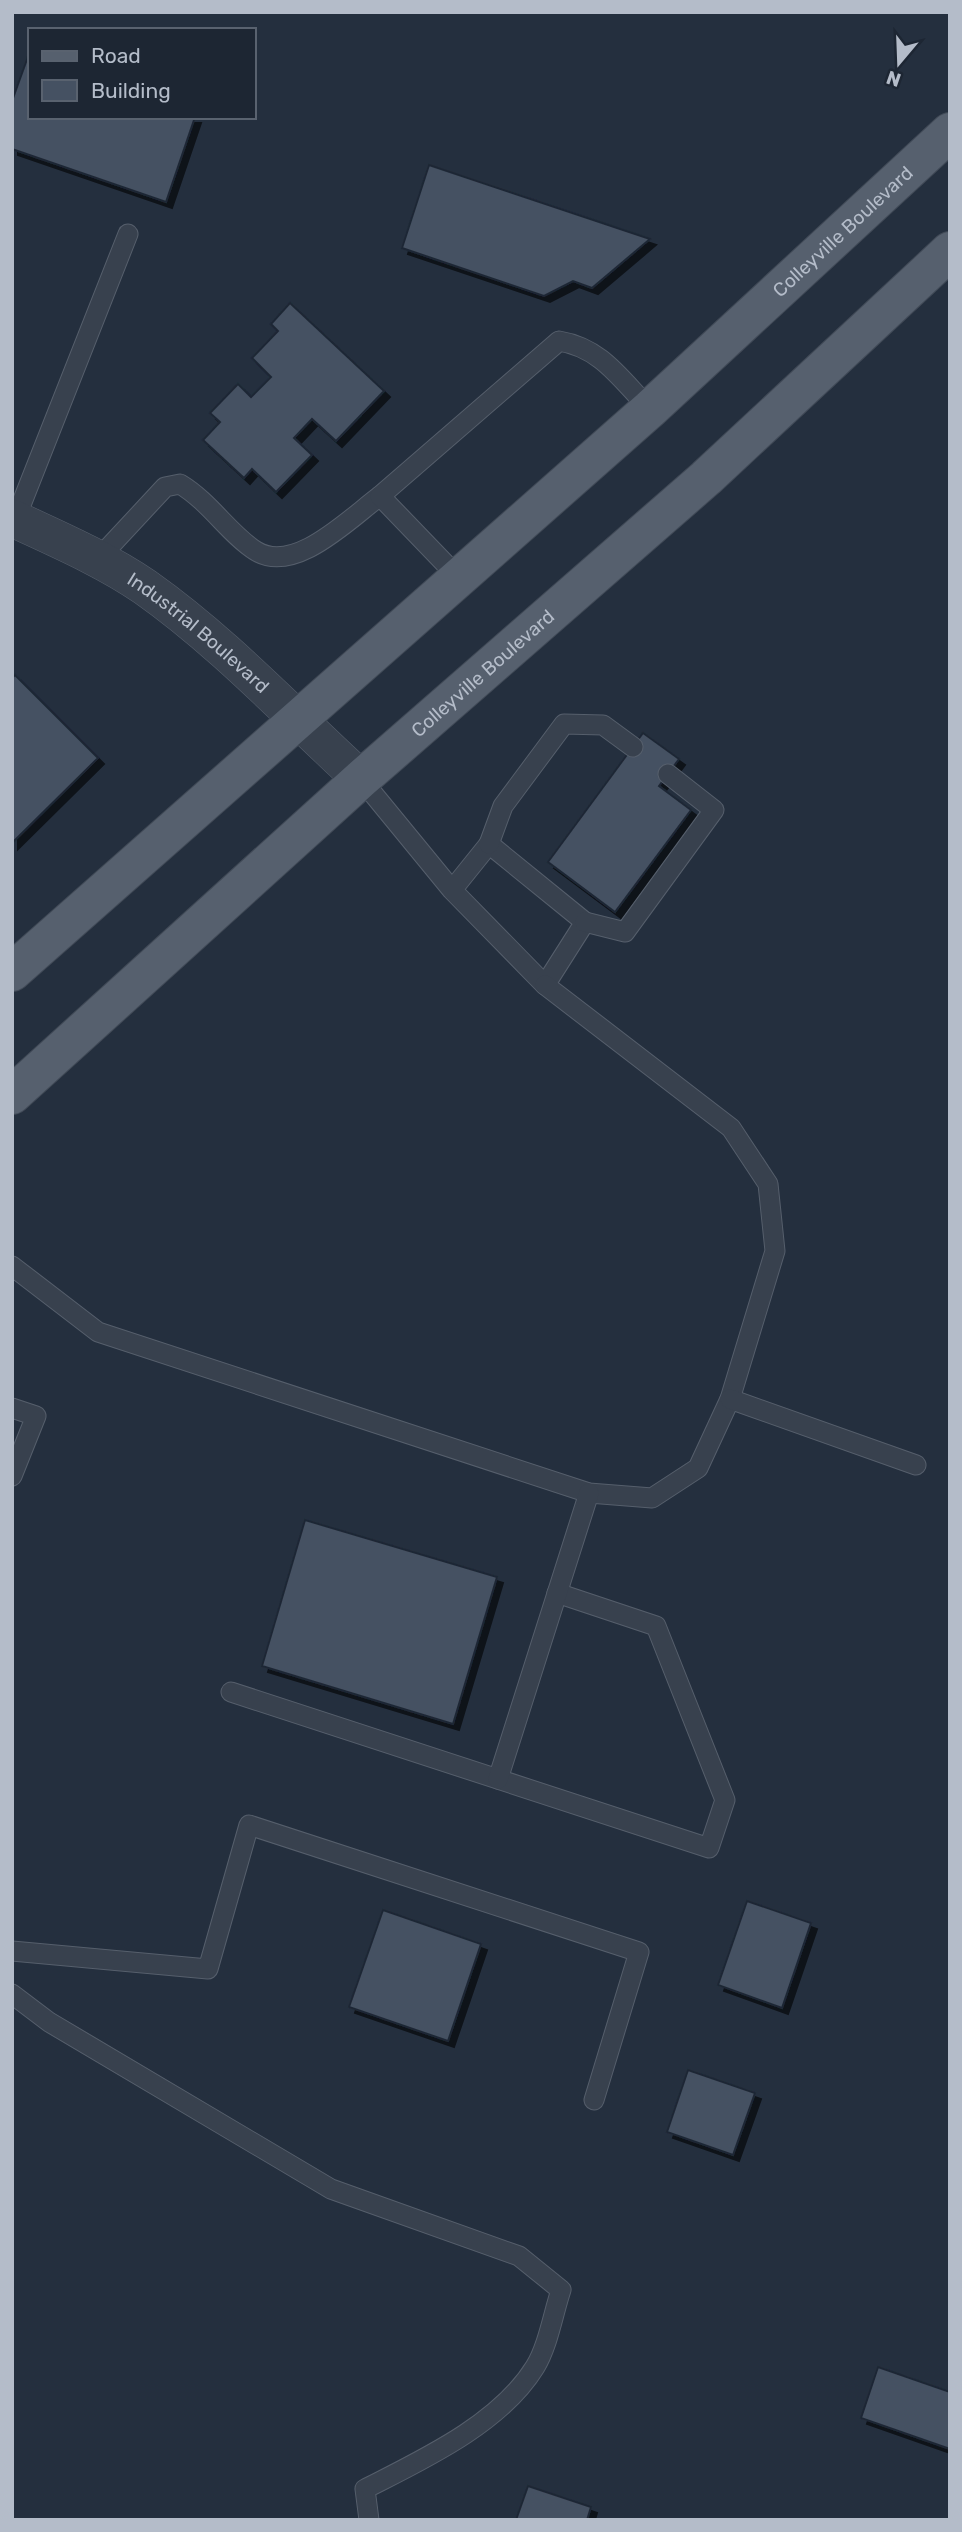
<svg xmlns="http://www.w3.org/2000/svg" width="962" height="2532" viewBox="0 0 962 2532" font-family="Rubik,sans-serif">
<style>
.building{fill:#455162;stroke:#1f2835;stroke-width:2;filter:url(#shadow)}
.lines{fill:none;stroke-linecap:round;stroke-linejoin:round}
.service-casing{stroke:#565f6c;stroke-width:21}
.minor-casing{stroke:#565f6c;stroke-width:38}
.primary-casing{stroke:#414a57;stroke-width:40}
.service{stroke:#38414e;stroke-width:19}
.minor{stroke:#38414e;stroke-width:37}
.primary{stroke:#56606e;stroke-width:38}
.labels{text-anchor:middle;stroke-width:6;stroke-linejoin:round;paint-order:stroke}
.street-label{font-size:19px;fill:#b4bcc9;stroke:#1d2633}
</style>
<defs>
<filter id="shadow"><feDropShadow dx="6" dy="6" stdDeviation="0" flood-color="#0009"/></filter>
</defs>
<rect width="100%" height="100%" fill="#242f3e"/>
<g class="building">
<path d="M30 51V117H195L166 202 12 149V101Z"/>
<path d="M429 165 650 239 592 288 573 281 544 296 402 248Z"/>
<path d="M290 303 384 391 336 441 312 419 294 438 312 455 276 492 252 469 244 478 203 440 220 422 210 413 238 384 251 397 271 377 252 358 278 331 271 324Z"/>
<path d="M15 675 98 758 12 843V678Z"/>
<path d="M643 733 679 759 659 786 691 810 615 912 548 862Z"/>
<path d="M305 1520 497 1577 453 1724 262 1666Z"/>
<path d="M747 1901 811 1923 782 2008 718 1985Z"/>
<path d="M383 1910 481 1944 448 2041 349 2007Z"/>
<path d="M688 2070 755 2093 733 2155 667 2132Z"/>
<path d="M878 2367 950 2392V2449L861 2418Z"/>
<path d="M528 2486 591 2507 587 2520H516Z"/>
</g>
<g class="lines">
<defs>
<g id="service">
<path d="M15 520 128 234"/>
<path d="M98 559 165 487 180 484C210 502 230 535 256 551 295 575 350 518 380 496"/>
<path d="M458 577 380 496 559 341C602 348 621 380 650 409"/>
<path d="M361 779 452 890 545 985 585 922 489 844 452 890"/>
<path d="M489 844 503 806 564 724 603 725 633 747"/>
<path d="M585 922 625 932 714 810 668 774"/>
<path d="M12 1266 98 1332 589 1493 652 1498 698 1468 730 1399 775 1251 768 1184 731 1128 545 985"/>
<path d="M730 1399 916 1465"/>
<path d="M12 1408 36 1416 12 1476"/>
<path d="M231 1692 709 1848 725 1800 656 1626 557 1593"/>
<path d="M498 1779 589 1493"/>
<path d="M12 1951 208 1969 249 1825 639 1952 594 2100"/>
<path d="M12 1994 49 2022 331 2189 519 2256 561 2290C553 2314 548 2346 535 2367 500 2424 422 2460 365 2489L369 2520"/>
</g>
<g id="minor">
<path id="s1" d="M12 518C57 539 104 559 145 587 223 642 291 715 361 779"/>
</g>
<g id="primary">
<path id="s2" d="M12 972 650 409 950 132"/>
<path id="s3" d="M12 1095 361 779 706 478 950 251"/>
</g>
</defs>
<use href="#service" class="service-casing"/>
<use href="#minor" class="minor-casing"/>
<use href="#primary" class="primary-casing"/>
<use href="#service" class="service"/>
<use href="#minor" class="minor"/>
<use href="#primary" class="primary"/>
</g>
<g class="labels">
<g class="street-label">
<text dy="7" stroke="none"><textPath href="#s2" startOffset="1113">Colleyville Boulevard</textPath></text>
<text dy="7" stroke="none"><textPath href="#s1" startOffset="220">Industrial Boulevard</textPath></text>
<text dy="7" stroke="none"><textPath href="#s3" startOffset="632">Colleyville Boulevard</textPath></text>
</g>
</g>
<rect width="962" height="2532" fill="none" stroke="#b4bcc9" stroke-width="28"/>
<rect x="28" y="28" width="228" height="91" fill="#1d2633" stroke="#59626f" stroke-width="2"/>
<rect x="42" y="51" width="35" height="10" fill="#56606e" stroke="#59626f" stroke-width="2"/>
<text x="91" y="63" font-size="21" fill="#b4bcc9">Road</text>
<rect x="42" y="80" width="35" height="21" fill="#455162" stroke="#59626f" stroke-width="2"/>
<text x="91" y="98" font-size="21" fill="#b4bcc9">Building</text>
<g transform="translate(899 63) rotate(199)" stroke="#1d2633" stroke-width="5" paint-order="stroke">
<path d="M0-5L12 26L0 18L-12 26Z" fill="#b4bcc9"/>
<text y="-10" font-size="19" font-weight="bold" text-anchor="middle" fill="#b4bcc9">N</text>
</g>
</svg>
